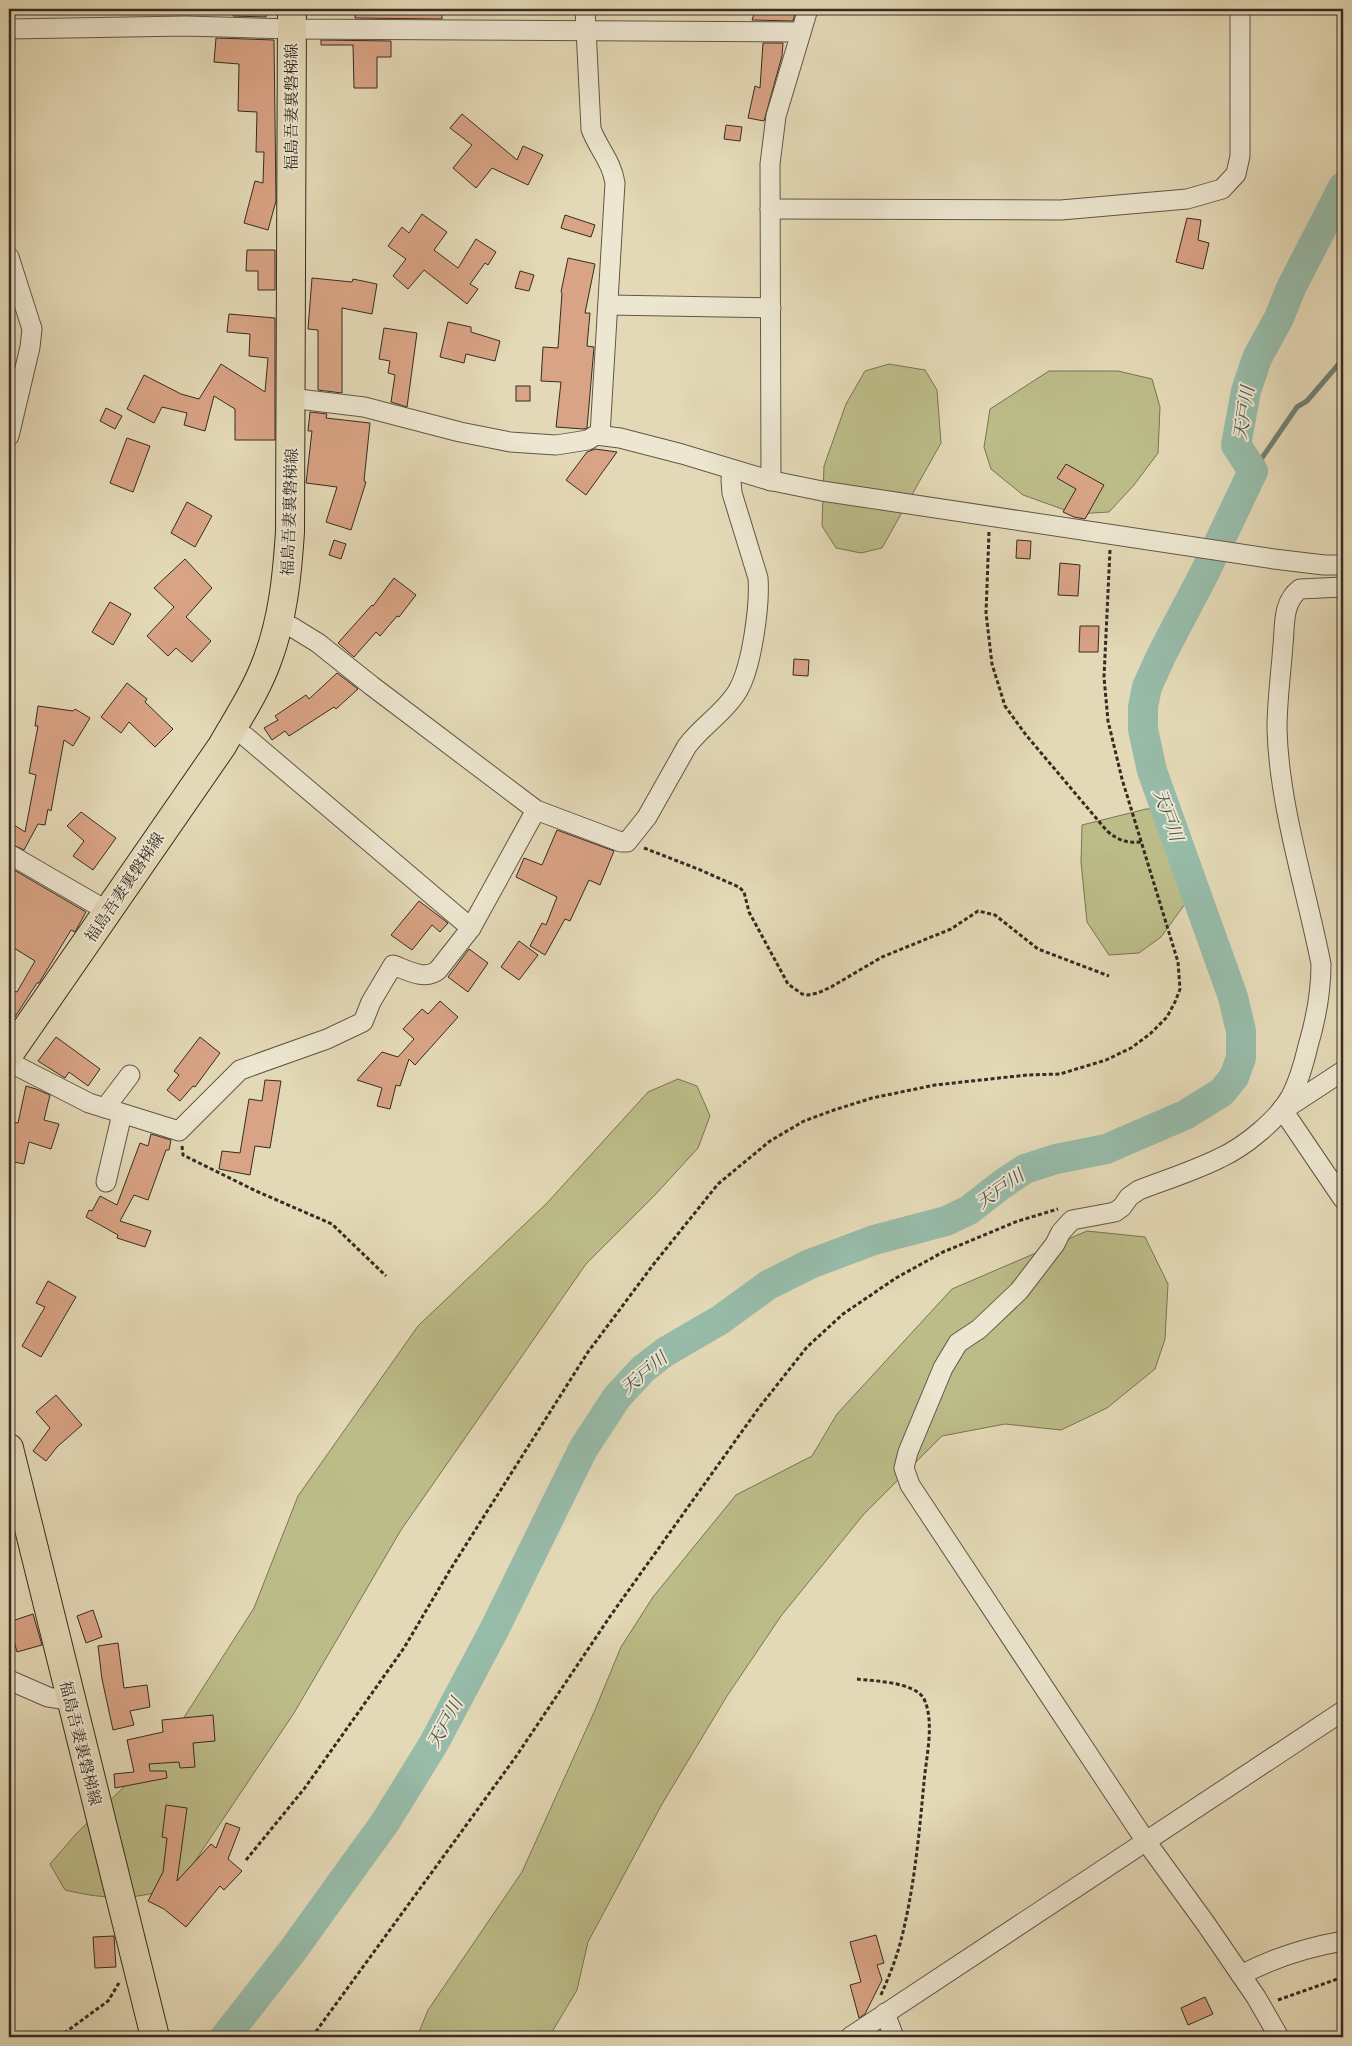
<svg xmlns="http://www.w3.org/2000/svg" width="1352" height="2046" viewBox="0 0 1352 2046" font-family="Cardo,'Noto Serif JP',serif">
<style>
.green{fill:#bcbc88;stroke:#787455}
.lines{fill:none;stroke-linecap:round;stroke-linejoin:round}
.stream{stroke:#708273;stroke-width:5}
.river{stroke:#97bba9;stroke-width:30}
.building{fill:#d9a385;stroke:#352c22}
.minor-casing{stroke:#615747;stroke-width:21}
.primary-casing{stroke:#352c22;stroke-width:30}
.path{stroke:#352c22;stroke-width:3;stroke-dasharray:4 2.5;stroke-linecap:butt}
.minor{stroke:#ede6d0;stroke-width:19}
.primary{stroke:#e4d9b6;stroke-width:28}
.labels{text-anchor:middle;stroke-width:4;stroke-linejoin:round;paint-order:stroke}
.street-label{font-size:16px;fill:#352c22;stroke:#ede6d0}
.water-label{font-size:18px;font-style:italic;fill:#4e5044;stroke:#ede6d0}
</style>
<rect width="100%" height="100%" fill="#e4d9b6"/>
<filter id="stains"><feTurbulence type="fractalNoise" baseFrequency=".004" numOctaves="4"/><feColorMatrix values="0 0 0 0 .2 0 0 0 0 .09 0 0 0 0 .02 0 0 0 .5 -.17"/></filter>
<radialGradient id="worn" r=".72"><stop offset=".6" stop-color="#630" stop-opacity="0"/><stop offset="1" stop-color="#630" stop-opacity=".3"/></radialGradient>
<g class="green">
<path d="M889 364 925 370 937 390 941 443 882 548 861 553 836 548 822 526 824 466 846 404 865 371Z"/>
<path d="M1049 371H1118L1152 379 1160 407 1158 453 1134 485 1109 512 1076 514 1023 495 991 469 984 447 990 409Z"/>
<path d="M1167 808 1185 831 1190 871 1185 904 1161 937 1139 953 1109 955 1087 922 1081 862 1082 825 1146 809Z"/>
<path d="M678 1079 697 1086 710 1116 698 1148 655 1195 586 1264 401 1530 294 1713 179 1885C138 1901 107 1900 65 1890L50 1864 75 1835 141 1770 174 1733 254 1608 298 1496 418 1326 547 1203 648 1092Z"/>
<path d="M1087 1231 1145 1237 1168 1284 1165 1339 1155 1369 1107 1408 1061 1430 1005 1424 942 1436 864 1514 781 1616 727 1696 662 1804 588 1942 577 1990 549 2037H417L428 2010 522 1872 595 1710 621 1647 653 1597 736 1495 812 1456 837 1414 952 1289Z"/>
</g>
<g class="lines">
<path class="stream" d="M1253 471 1297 407 1307 401 1343 359"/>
<path class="river" d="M225 2037 293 1950 386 1821 434 1743 494 1630 583 1449 617 1397 643 1369 665 1352 720 1320 768 1285 810 1264 874 1240 946 1221 969 1210 1001 1185 1025 1169 1056 1159 1106 1149 1185 1115 1222 1092 1234 1077 1241 1058V1031L1233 997 1152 771 1143 729V707L1147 687 1162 654 1204 574 1253 471 1236 445 1246 391 1257 358 1279 318 1291 288 1343 187"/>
</g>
<g class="building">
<path d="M234 9H267L266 17 233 16Z"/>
<path d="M355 9H442V19L355 18Z"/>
<path d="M748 9H796L793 21 752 20 754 14 747 12Z"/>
<path d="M216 38 274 40 276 201 268 230 244 223 255 181 263 183 264 152H256L257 112 238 111 239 64 214 62Z"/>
<path d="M321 40 391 41V57H377V88H354L353 45H321Z"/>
<path d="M763 43H783L782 56 764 121 748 118 755 86 760 88Z"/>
<path d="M462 114 517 160 523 146 543 155 528 185 492 168 476 188 453 168 472 145 450 128Z"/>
<path d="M726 125 742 127 740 141 724 139Z"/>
<path d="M422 214 447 232 434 250 458 268 476 239 496 252 488 265 485 263 470 284 478 289 467 304 424 270 408 289 393 276 406 259 388 246 402 227 409 233Z"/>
<path d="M565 215 595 225 591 237 561 228Z"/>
<path d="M1187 218 1201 220 1198 240 1209 243 1203 269 1176 262Z"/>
<path d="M247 250H275V290H258V271H246Z"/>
<path d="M568 258 595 264 585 313H590L587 346 594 347 587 428 583 429 556 427 561 382 541 381 543 347 558 348 562 293 561 292Z"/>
<path d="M520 271 534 275 529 291 515 288Z"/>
<path d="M312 278 352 282 353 279 377 284 372 314 342 308V393L318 390V330L308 329Z"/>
<path d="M229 314 275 318V440H235V409L214 396 205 431 184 425 187 413 162 407 154 423 127 409 144 375 181 394 199 399 221 364 265 392 268 358 249 356 250 334 227 332Z"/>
<path d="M448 322 471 327V332L500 341 495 361 466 354 464 363 440 357Z"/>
<path d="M384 328 417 333 407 407 391 402 395 375 388 373 390 361 379 359Z"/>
<rect x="516" y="386" width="14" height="15"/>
<path d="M106 408 122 416 115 429 100 421Z"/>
<path d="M310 412 327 414 326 418 370 423 364 481 366 482 351 530 326 522 337 487 306 483 312 431H308Z"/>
<path d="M127 438 150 446 133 492 110 483Z"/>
<path d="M595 449 617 452 586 495 566 480 587 452Z"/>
<path d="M1066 464 1104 485 1085 519 1074 517 1063 512 1076 489 1057 478Z"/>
<path d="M187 502 212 516 195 547 171 533Z"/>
<path d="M334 540 346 544 341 559 329 555Z"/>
<path d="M1017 540 1031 541 1030 559 1016 558Z"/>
<path d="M185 559 212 588 186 617 211 641 192 662 176 648 168 656 147 636 174 607 154 588Z"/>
<path d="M1060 563 1080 565 1078 596 1058 595Z"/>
<path d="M394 578 416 595 399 617 397 616 380 636 376 632 354 657 338 643 372 605 373 606Z"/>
<path d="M110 602 131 614 113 645 92 632Z"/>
<path d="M1080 626H1099L1098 652H1079Z"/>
<path d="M794 659 809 660 808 676 793 675Z"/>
<path d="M337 673 358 689 336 709 334 707 289 736 285 731 272 740 264 728 278 720 275 716 306 695 309 699Z"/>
<path d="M127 683 147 699 145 702 173 729 155 747 129 722 121 733 101 717Z"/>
<path d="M38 706 73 711 75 709 90 718 73 746 64 740 51 811 48 809 45 825 38 824 24 850 9 843V835L14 825 25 832 36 775 29 773 38 726H35Z"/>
<path d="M81 812 116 838 93 870 73 856 84 841 67 826Z"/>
<path d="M557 830 614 851 600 885 589 880 570 921 565 919 545 955 530 946 542 923 546 925 557 897 516 877 524 858 542 865Z"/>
<path d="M9 867 86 912 75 932 71 930 39 983H37L9 1026V1000L14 991 17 992 35 961 9 945Z"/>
<path d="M419 901 448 923 440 932 432 925 412 950 391 935Z"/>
<path d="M519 941 538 955 519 980 501 967Z"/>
<path d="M469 949 488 963 468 992 448 977Z"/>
<path d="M440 1001 458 1017 415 1065 409 1059 400 1086 396 1085 390 1109 377 1106 382 1088 357 1080 382 1052 398 1057 414 1039 403 1029 422 1009 428 1014Z"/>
<path d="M56 1037 100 1069 88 1086 69 1072 65 1078 38 1061Z"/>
<path d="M200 1037 220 1053 195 1087 193 1086 180 1101 167 1090 179 1075 174 1071Z"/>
<path d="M265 1080 281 1081 270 1148 255 1146 250 1175 219 1169 222 1151 240 1153 249 1099 262 1101Z"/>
<path d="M26 1086 36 1089 50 1095 44 1120 59 1124 51 1149 29 1142 24 1164 9 1161V1121L18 1123Z"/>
<path d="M151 1134 171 1140 169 1150H166L148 1200 134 1195 120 1221 151 1231 145 1247 117 1238 118 1235 86 1217 89 1210 92 1211 100 1196 117 1205 140 1143 148 1146Z"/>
<path d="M48 1281 76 1297 41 1357 22 1346 45 1307 36 1303Z"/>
<path d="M56 1395 82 1425 57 1447 46 1461 33 1451 50 1428 36 1412Z"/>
<path d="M93 1610 102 1637 86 1643 77 1616Z"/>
<path d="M33 1614 42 1645 17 1652 9 1622Z"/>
<path d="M118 1643 124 1688 147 1685 150 1707 130 1711 134 1725 113 1730 102 1679 98 1646Z"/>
<path d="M213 1715 215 1741 193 1743 195 1767 180 1768 179 1762 149 1764 150 1771H166L167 1778 115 1788 114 1774 134 1772 127 1740 163 1732 162 1720Z"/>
<path d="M166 1805 187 1808 177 1881 211 1844 216 1848 226 1823 240 1828 228 1859 242 1871 224 1890 220 1886 186 1927 164 1909 148 1901 163 1872 167 1838 162 1837Z"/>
<path d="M876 1935 884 1963 877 1965 882 1980 865 2014 859 2018 850 1985 861 1982 850 1942Z"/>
<path d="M114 1936 116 1967 95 1968 93 1937Z"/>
<path d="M1205 1997 1213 2014 1188 2025 1181 2008Z"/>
</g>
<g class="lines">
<defs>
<g id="minor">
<path d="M585 9 591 129C598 148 612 162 615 183L600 435"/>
<path d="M9 29 186 26 291 29 801 32"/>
<path d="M770 209 1061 210 1187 199 1222 189 1236 174 1240 156V9"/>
<path d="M9 257 32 329 30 347 9 436"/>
<path d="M609 305 771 308"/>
<path d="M290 398 364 407 460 432 510 442 556 445 588 440 596 435 620 438 682 454 768 480 822 491 1274 559 1324 565H1343"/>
<path d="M771 481 770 164 776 116 808 9"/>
<path d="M279 623 292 627 318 643 372 686 536 810 621 842H627L647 817 687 746C702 726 724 713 737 692 752 668 760 605 758 578L732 493 731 480 732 470"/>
<path d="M232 728 246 737 471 928"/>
<path d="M9 854 109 912"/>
<path d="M9 1062 89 1103 179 1131 240 1070 327 1039 363 1022 371 1002 393 965C407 970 425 981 438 970L471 928 536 810"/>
<path d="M1343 1071 1288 1107 1282 1109 1343 1199"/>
<path d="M105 1108 130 1075"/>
<path d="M106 1182 122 1114"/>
<path d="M9 1680 48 1697 71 1701"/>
<path d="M1241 1975C1271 1959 1309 1947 1343 1941"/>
<path d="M885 2013 894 2037"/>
<path d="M850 2037 1343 1711"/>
<path d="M1279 2037 1256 1997 1206 1924 1145 1840 910 1485 904 1468 908 1452 943 1368 958 1343 979 1329 1019 1291 1055 1244 1061 1232 1072 1220 1115 1212 1122 1207 1129 1197 1139 1190C1165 1180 1194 1171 1220 1158 1244 1147 1278 1120 1291 1096 1299 1081 1304 1063 1308 1046 1316 1019 1321 992 1321 964 1306 888 1279 806 1277 729 1277 701 1281 673 1283 645 1285 626 1282 602 1300 589L1343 587"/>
</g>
<g id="primary">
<path d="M9 1054 222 746C238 718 256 691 267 661 283 619 287 576 290 532L292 9"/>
<path d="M9 1448 155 2037"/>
</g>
</defs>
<use href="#minor" class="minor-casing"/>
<use href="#primary" class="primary-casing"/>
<g class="path">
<path d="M989 532 986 613 992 664 1005 706 1026 735 1107 831C1119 841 1127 843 1142 842"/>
<path d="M644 848 698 869 739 887 744 892 749 912 788 984 802 994 808 995 818 993 831 987 882 957 951 929 978 911 995 915 1038 949 1109 976"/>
<path d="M182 1146 183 1155 256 1191 332 1224 386 1276"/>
<path d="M857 1679C874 1681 915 1682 924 1699 935 1722 926 1758 924 1782 919 1836 914 1891 900 1944 895 1962 888 1979 880 1997"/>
<path d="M246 1860 304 1789 404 1648 450 1570 588 1352 653 1265 718 1184 770 1141 804 1121 834 1110 872 1098 935 1085 1027 1075 1060 1074 1106 1060 1131 1048 1150 1034 1167 1017 1175 1002 1180 989 1178 962 1122 779 1108 721 1104 677 1110 550"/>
<path d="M1278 2000 1343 1977"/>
<path d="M59 2037 108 2001 119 1983"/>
<path d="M312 2037 515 1758 611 1615 758 1409 807 1347 843 1314 896 1278 943 1252 1018 1221 1058 1209"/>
</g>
<use href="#minor" class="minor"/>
<use href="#primary" class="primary"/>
</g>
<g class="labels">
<g class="street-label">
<text transform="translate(291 107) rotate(-90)" y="6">福島吾妻裏磐梯線</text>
<text transform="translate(289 512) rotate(-88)" y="6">福島吾妻裏磐梯線</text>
<text transform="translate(124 887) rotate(-56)" y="6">福島吾妻裏磐梯線</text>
<text transform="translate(81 1743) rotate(76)" y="6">福島吾妻裏磐梯線</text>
</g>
<g class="water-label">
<text transform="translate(1244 413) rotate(-81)" y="6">天戸川</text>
<text transform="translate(1168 815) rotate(70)" y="6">天戸川</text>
<text transform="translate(1000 1189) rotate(-35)" y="6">天戸川</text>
<text transform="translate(644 1373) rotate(-40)" y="6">天戸川</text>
<text transform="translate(445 1723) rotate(-61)" y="6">天戸川</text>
</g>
</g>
<rect width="1352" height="2046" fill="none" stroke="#e4d9b6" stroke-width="30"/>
<rect x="10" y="10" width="1332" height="2026" fill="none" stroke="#352c22" stroke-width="2.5"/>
<rect x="15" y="15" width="1322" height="2016" fill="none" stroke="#352c22"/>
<rect width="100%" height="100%" filter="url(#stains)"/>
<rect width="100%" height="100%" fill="url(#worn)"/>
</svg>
